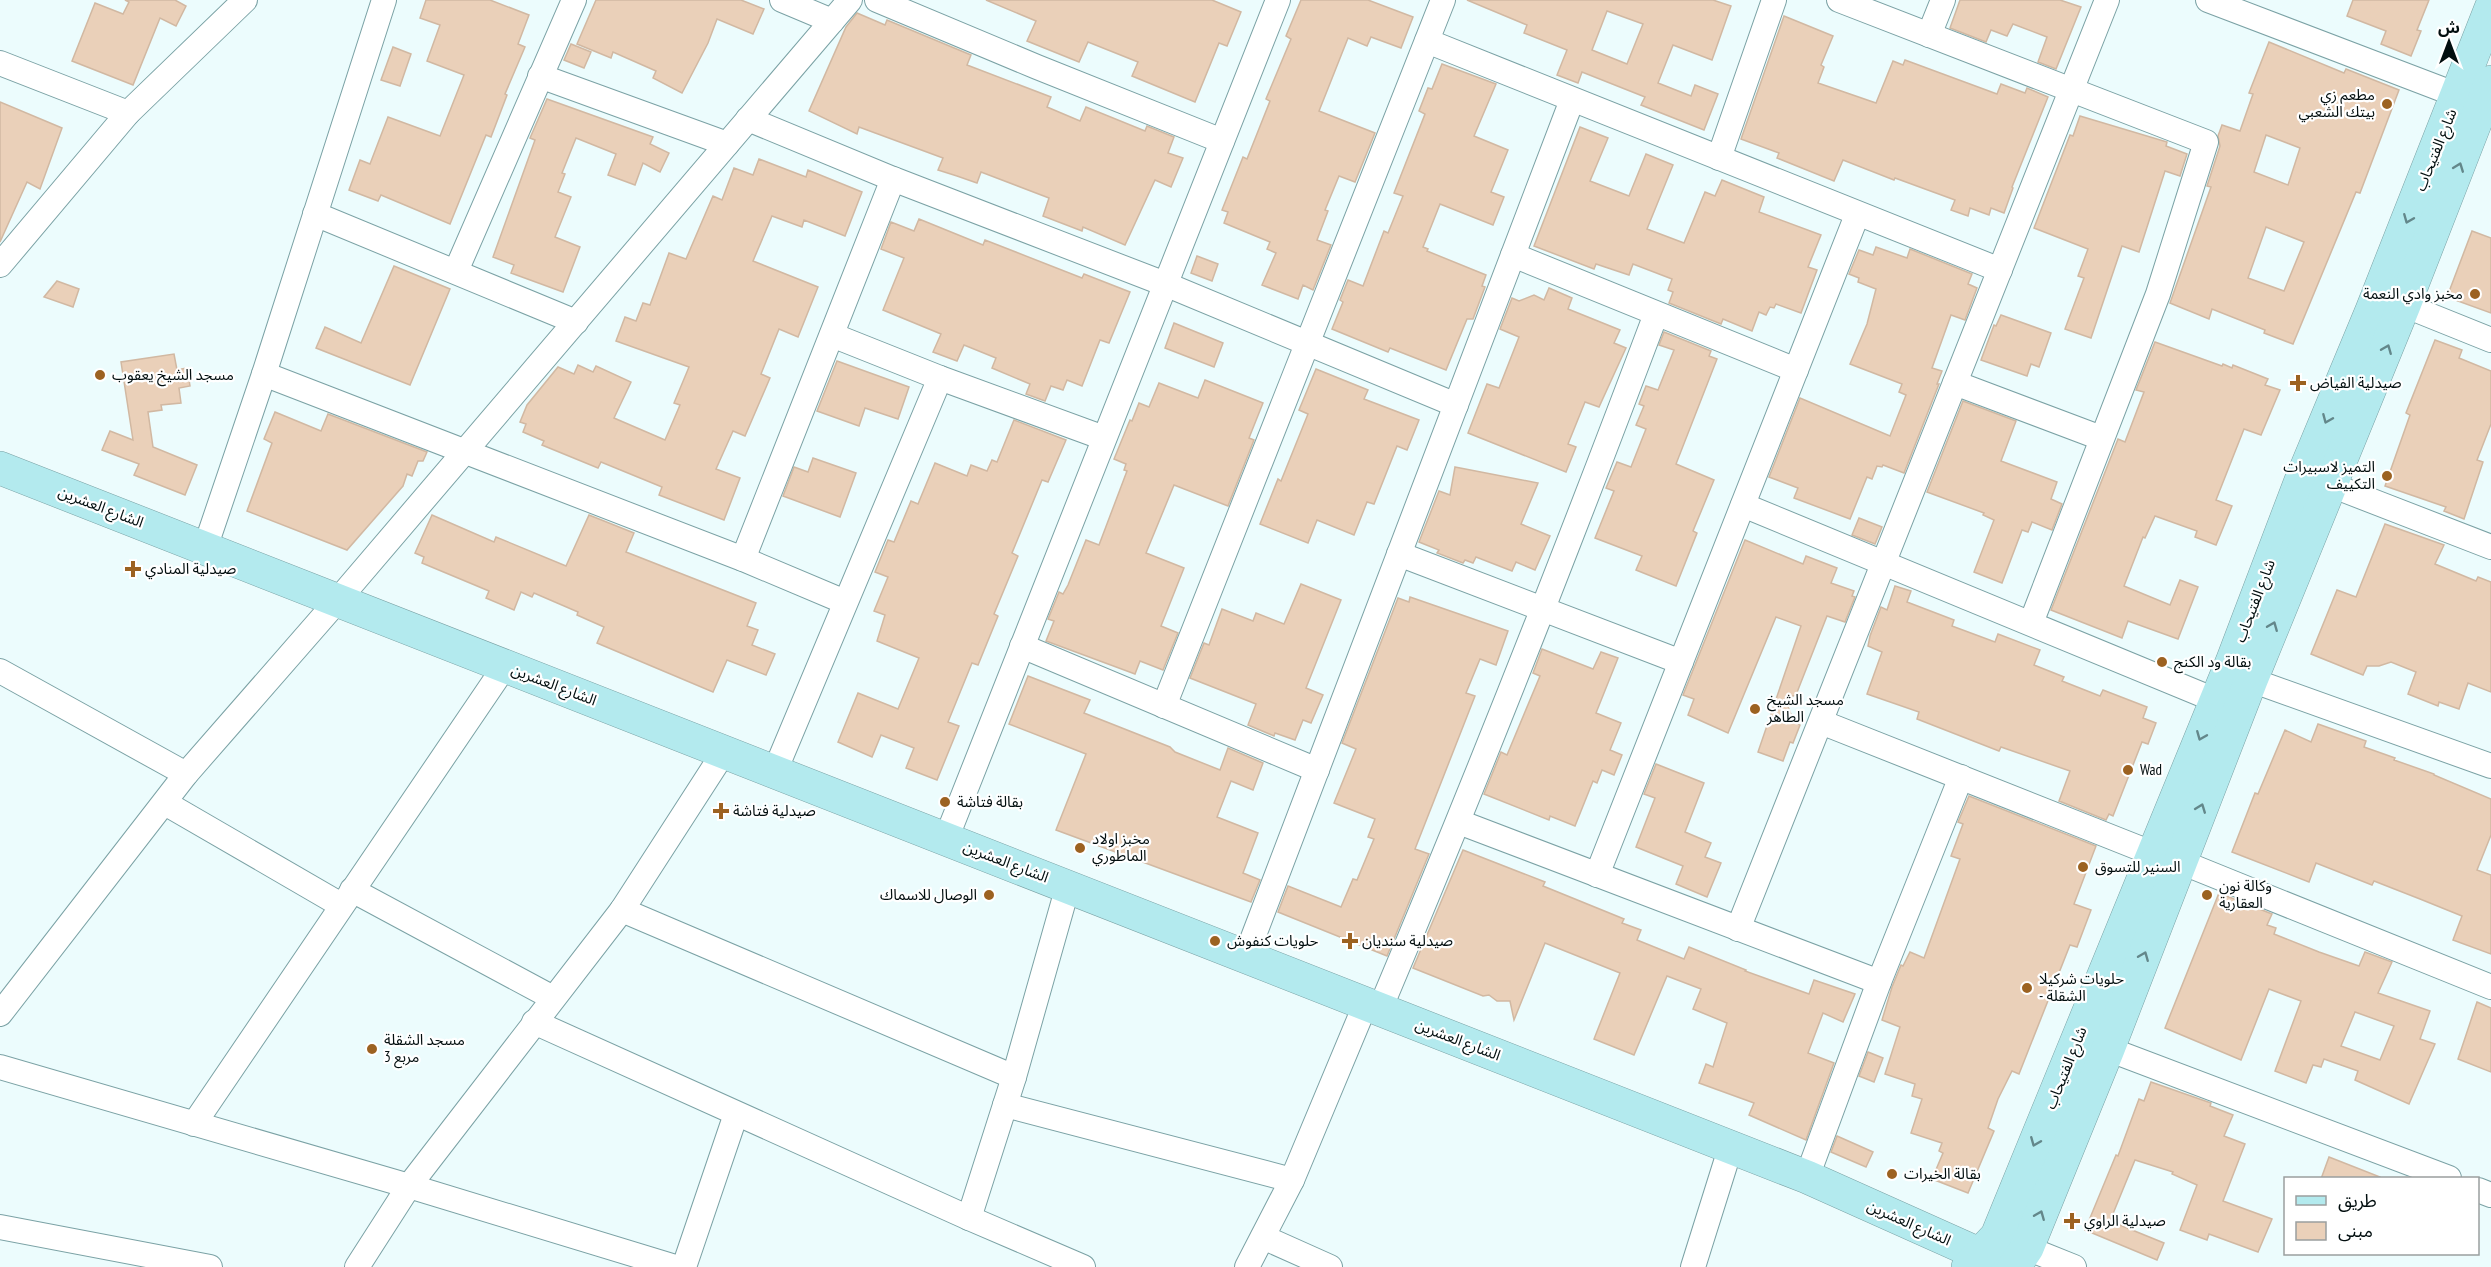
<svg xmlns="http://www.w3.org/2000/svg" width="2491" height="1267" viewBox="0 0 2491 1267" font-family="'PT Sans Narrow','Noto Sans Arabic',sans-serif">
<style>
.building{fill:#ead0b9;stroke:#d1b8a2;stroke-width:1.5;fill-rule:evenodd}
.lines{fill:none;stroke-linecap:round;stroke-linejoin:round}
.street-casing{stroke:#7ba2a5;stroke-width:26}
.secondary-casing{stroke:#7ba2a5;stroke-width:34}
.street{stroke:#fff;stroke-width:24}
.secondary{stroke:#b3eaee;stroke-width:33}
.oneway{stroke:#63878a}
.poi-dot{fill:#9c6221;stroke:#fff;stroke-width:2}
.labels{text-anchor:middle;stroke-width:4.5;stroke-linejoin:round;paint-order:stroke}
.poi-label{font-size:15px;fill:#020e0f;stroke:#fff;text-anchor:start}
.street-label{font-size:15px;fill:#020e0f;stroke:#fff}
</style>
<rect width="100%" height="100%" fill="#ecfcfd"/>
<g class="building">
<path d="M125 0H175L186 6 176 26 160 18 133 85 72 61 95 3 123 14 129 2Z"/>
<path d="M426 0H490L529 15 518 44 525 47 505 94 507 95 491 137 486 135 450 224 381 195 378 201 349 190 360 160 370 164 388 117 440 136 464 75 427 61 440 25 420 18Z"/>
<path d="M596 0H741L764 9 753 34 717 19 708 43 682 93 653 78 656 71 613 52 611 58 577 44Z"/>
<path d="M986 0H1212L1241 12 1227 46 1219 43 1195 102 1132 76 1138 62 1088 42 1079 62 1027 41 1036 21Z"/>
<path d="M1301 0H1368L1413 17 1401 48 1371 37 1367 46 1348 38 1327 91 1319 111 1375 133 1355 182 1339 176 1325 210 1328 211 1317 240 1331 245 1313 290 1303 285 1298 299 1262 285 1276 253 1267 249 1270 242 1224 223 1228 212 1222 210 1243 157 1247 159 1270 101 1266 99 1291 39 1286 36Z"/>
<path d="M1467 0H1713L1731 6 1712 60 1673 45 1658 83 1691 96 1695 85 1718 94 1704 130 1641 105 1645 97 1582 72 1578 83 1557 75 1567 50 1524 33 1527 25ZM1607 11 1643 24 1627 64 1592 50Z"/>
<path d="M1960 0H2060L2081 7 2056 69 2038 62 2047 37 2013 24 2007 36 1991 30 1986 42 1950 28Z"/>
<path d="M2353 0H2429L2417 30 2421 31 2411 56 2381 44 2386 31 2347 16Z"/>
<path d="M857 13 885 25 887 20 971 55 967 65 1051 97 1047 107 1080 121 1086 107 1145 131 1147 126 1174 137 1168 153 1183 158 1171 187 1155 180 1125 245 1083 227 1082 231 1043 216 1049 198 981 172 977 183 957 176 938 170 943 158 859 127 857 134 809 111 846 27Z"/>
<path d="M1784 16 1833 36 1821 65 1824 67 1818 83 1876 103 1893 61 1903 65 1905 60 1997 94 2001 84 2025 93 2027 88 2048 97 2012 187 2013 188 2004 213 1991 208 1989 215 1970 208 1968 216 1951 210 1955 200 1895 178 1894 180 1843 160 1834 181 1777 158 1779 153 1741 139Z"/>
<path d="M2269 42 2344 73 2346 69 2399 90 2360 193 2356 192 2293 344 2264 333 2265 330 2212 309 2209 319 2170 303 2211 187 2207 186 2220 146 2218 136 2222 125 2240 131 2253 94 2249 93ZM2266 135 2300 148 2288 185 2254 172ZM2266 227 2304 242 2284 291 2248 278Z"/>
<path d="M571 44 591 52 584 68 564 60Z"/>
<path d="M393 47 411 54 400 86 381 80Z"/>
<path d="M1442 64 1496 84 1474 136 1508 150 1491 192 1504 197 1493 225 1440 204 1423 247 1428 249 1427 251 1486 275 1482 286 1485 287 1473 319H1467L1446 370 1390 348 1388 352 1332 329 1343 302 1340 300 1348 280 1363 286 1384 231 1388 233 1403 196 1394 193 1425 114 1419 111 1428 88 1432 89Z"/>
<path d="M547 99 653 137 650 144 669 153 660 172 643 163 635 185 608 175 616 154 576 138 562 173 565 174 558 192 571 197 555 237 580 247 563 292 511 273 514 265 493 257 535 140 530 138Z"/>
<path d="M0 102 62 128 40 189 27 182 0 242Z"/>
<path d="M2080 116 2167 142 2166 146 2187 154 2180 176 2165 171 2139 252 2122 246 2091 338 2065 329 2084 278 2078 276 2088 249 2034 228 2070 135 2073 136Z"/>
<path d="M1580 127 1608 138 1590 181 1629 196 1646 154 1673 165 1647 229 1684 243 1705 192 1715 196 1722 180 1764 197 1759 212 1821 235 1808 267 1817 270 1801 313 1776 304 1774 308 1770 307 1766 315 1759 312 1752 331 1723 319 1721 324 1669 303 1673 292 1668 290 1672 279 1633 264 1629 275 1596 264 1594 269 1534 246Z"/>
<path d="M759 159 806 177 808 170 862 192 845 236 804 220 802 227 772 216 753 261 818 287 798 337 779 329 761 374 770 378 745 436 733 431 716 469 740 478 724 520 659 495 662 487 601 462 598 468 542 445 544 441 523 432 526 424 520 422 527 405 558 367 574 374 578 365 593 372 596 366 631 382 614 418 665 440 680 405 674 403 689 367 616 341 625 317 636 321 643 303 650 305 669 253 686 259 713 196 722 200 734 168 753 175Z"/>
<path d="M919 219 983 245 985 240 1082 278 1084 274 1130 292 1109 343 1100 340 1082 386 1067 380 1063 390 1051 386 1045 401 1026 394 1030 384 992 368 996 358 964 345 957 361 933 352 941 334 883 310 904 258 881 249 891 222 914 231Z"/>
<path d="M2472 231 2491 238V313L2447 297Z"/>
<path d="M1876 247 1907 258 1910 249 1972 274 1968 284 1977 288 1965 320 1951 315 1932 368 1942 371 1937 384H1939L1904 473 1883 465 1882 467 1877 466 1872 479 1867 477 1850 519 1794 498 1798 488 1769 477 1800 398 1890 436 1906 395 1899 392 1902 384 1850 364 1867 324 1876 289 1858 282 1859 278 1849 274 1859 250 1873 255Z"/>
<path d="M1197 256 1218 264 1212 281 1191 273Z"/>
<path d="M394 266 450 289 410 385 316 348 325 327 361 343Z"/>
<path d="M57 281 79 289 73 307 44 297Z"/>
<path d="M1549 288 1572 298 1568 309 1620 330 1614 343 1626 348 1599 407 1585 402 1568 444 1576 447 1566 472 1468 433 1487 384 1499 388 1519 337 1500 329 1512 298 1519 301 1534 295 1544 300Z"/>
<path d="M2001 315 2051 333 2039 367 2031 364 2027 376 1981 360 1994 325 1996 326Z"/>
<path d="M1174 323 1223 343 1214 367 1165 348Z"/>
<path d="M1664 332 1711 351 1709 356 1717 359 1676 464 1714 480 1693 531 1697 533 1676 586 1636 570 1642 556 1595 538 1614 491 1606 488 1617 462 1631 467 1646 429 1636 425 1644 406 1639 404 1646 386 1658 390 1674 350 1659 345Z"/>
<path d="M2435 340 2462 350 2459 358 2491 371V424L2477 460 2483 462 2464 519 2444 511 2446 507 2385 486 2410 415 2406 413Z"/>
<path d="M2155 342 2222 366 2223 364 2232 368 2233 365 2268 379 2265 385 2280 390 2261 435 2244 429 2216 500 2232 506 2216 545 2195 537 2197 531 2155 516 2145 538 2143 537 2124 586 2170 605 2180 580 2198 587 2178 639 2128 621 2122 638 2051 610 2118 439 2125 442 2144 392 2136 390Z"/>
<path d="M174 354 177 370 187 368 190 386 179 388 181 403 161 405 162 410 148 412 153 447 197 465 185 495 134 475 139 464 102 450 110 431 133 440 121 362Z"/>
<path d="M837 361 909 387 898 419 865 408 859 426 817 411Z"/>
<path d="M1316 369 1368 390 1364 399 1419 420 1407 450 1397 446 1374 504 1367 502 1354 535 1317 520 1308 543 1260 524 1278 479 1281 481 1308 414 1299 410Z"/>
<path d="M1205 380 1263 403 1249 438 1254 440 1228 506 1174 485 1146 553 1184 568 1161 626 1178 633 1163 670 1140 661 1135 674 1046 641 1054 621 1048 619 1059 592 1063 594 1068 585 1086 540 1099 545 1127 471 1124 470 1126 464 1114 459 1130 420 1132 421 1139 403 1149 407 1159 383 1198 398Z"/>
<path d="M1963 401 2016 421 2001 461 2057 482 2051 499 2062 504 2052 530 2032 522 2028 532 2022 530 2002 583 1974 572 1994 520 1983 515 1984 513 1927 492Z"/>
<path d="M275 412 321 431 328 414 427 452 423 461H418L412 476 407 474 403 486 347 550 247 511 272 443 264 439Z"/>
<path d="M1014 420 1066 440 1048 482 1042 480 1012 553 1018 556 994 614 998 616 978 665 972 663 948 722 959 726 937 780 906 768 914 748 881 735 872 757 838 742 858 693 898 709 919 658 877 641 885 615 874 611 888 577 875 572 888 540 894 542 911 501 918 504 935 463 967 476 971 465 987 471 992 460 997 462Z"/>
<path d="M813 458 856 473 840 517 783 496 794 467 808 472Z"/>
<path d="M1455 467 1538 483 1521 524 1550 536 1535 570 1516 562 1512 571 1476 557 1473 563 1465 560 1463 563 1437 553 1439 550 1419 542 1439 491 1450 495Z"/>
<path d="M432 515 494 542 496 537 566 566 589 515 634 533 626 552 756 603 747 626 758 630 752 645 775 654 766 675 727 660 713 692 597 643 604 627 577 615 578 612 534 593 532 597 521 592 514 610 486 598 489 591 422 563 424 557 415 553Z"/>
<path d="M1859 518 1882 527 1875 544 1852 535Z"/>
<path d="M2385 524 2444 545 2435 564 2476 581 2478 577 2491 582V692L2468 683 2459 709 2439 702 2438 706 2408 694 2416 672 2391 662 2379 666H2367L2363 675 2311 654 2337 590 2356 597Z"/>
<path d="M1745 540 1803 564 1806 556 1837 568 1831 583 1854 591 1852 596 1855 597 1845 622 1827 616 1796 695 1785 699 1794 722 1800 725 1793 743 1790 742 1783 761 1758 752 1801 626 1776 617 1728 733 1688 715 1694 699 1683 695Z"/>
<path d="M1301 584 1341 600 1306 688 1323 695 1311 723 1303 720 1295 740 1275 733 1274 736 1248 725 1256 704 1190 678 1204 643 1209 645 1222 609 1253 621 1256 613 1284 624Z"/>
<path d="M1895 586 1911 591 1907 602 1954 620 1952 626 1995 642 1998 634 2040 650 2034 665 2064 677 2062 681 2100 696 2103 690 2147 707 2143 718 2156 723 2148 744 2142 742 2113 816 2109 814 2106 820 2059 801 2070 771 2001 747 1999 751 1917 719 1919 712 1867 694 1882 652 1868 646 1870 636 1881 607 1887 610Z"/>
<path d="M1410 597 1508 631 1496 665 1480 659 1466 693 1475 696 1415 849 1429 854 1387 956 1278 912 1288 886 1341 907 1353 879 1357 880 1374 839 1368 837 1375 819 1334 803 1356 749 1342 743 1398 598 1409 602Z"/>
<path d="M1542 649 1593 669 1601 652 1618 658 1596 713 1621 723 1610 750 1622 755 1614 775 1602 770 1597 783 1593 781 1575 826 1550 816 1549 820 1484 794 1501 752 1507 755 1540 676 1533 673Z"/>
<path d="M1028 676 1090 700 1084 713 1170 747 1175 752 1220 770 1228 748 1263 763 1253 790 1231 781 1217 817 1258 833 1243 873 1260 880 1251 902 1056 830 1086 754 1009 724Z"/>
<path d="M2318 724 2366 741 2364 747 2395 758 2394 760 2434 774V775L2491 799V835L2477 870 2491 875V954L2453 940 2462 916 2420 899 2374 881 2372 885 2316 863 2309 882 2232 852 2255 793 2258 794 2285 730 2311 742Z"/>
<path d="M1656 764 1704 783 1685 832 1711 843 1705 857 1721 863 1707 897 1676 884 1683 866 1636 847 1655 798 1644 794Z"/>
<path d="M1969 796 2096 846 2074 904 2091 910 2077 947 2070 945 2019 1074 2012 1071 1998 1099 1988 1128 1994 1131 1968 1193 1932 1179 1943 1153 1939 1151 1942 1143 1911 1133 1922 1099 1912 1096 1915 1084 1885 1074 1900 1027 1882 1020 1892 987 1901 965 1903 966 1910 952 1924 958 1960 859 1951 856 1963 824 1958 822Z"/>
<path d="M1463 850 1545 882 1543 886 1624 919 1622 923 1641 930 1637 940 1684 959 1689 947 1746 970 1745 971 1809 994 1814 980 1855 994 1843 1022 1823 1013 1808 1053 1834 1063 1806 1140 1749 1115 1754 1103 1699 1083 1706 1064 1713 1067 1727 1023 1693 1009 1701 989 1667 976 1634 1055 1594 1039 1620 973 1545 943 1514 1020 1510 1001H1497L1489 995 1483 996 1413 968Z"/>
<path d="M2219 893 2272 914 2267 925 2276 928 2274 934 2319 952 2359 966 2365 952 2392 962 2378 993 2430 1011 2420 1039 2435 1044 2409 1104 2355 1080 2358 1071 2324 1059 2321 1067 2313 1065 2306 1083 2275 1071 2301 1001 2269 989 2241 1060 2165 1028ZM2355 1012 2394 1026 2380 1060 2341 1046Z"/>
<path d="M2477 1002 2491 1008V1072L2458 1059Z"/>
<path d="M1868 1052 1883 1058 1874 1082 1859 1076Z"/>
<path d="M2151 1082 2211 1103 2210 1106 2233 1115 2224 1136 2245 1144 2223 1201 2272 1219 2258 1252 2209 1234 2207 1240 2180 1230 2197 1185 2172 1174 2173 1172 2135 1160 2110 1221 2164 1243 2157 1260 2085 1230 2116 1155 2118 1156 2139 1099 2144 1101Z"/>
<path d="M1837 1136 1873 1152 1866 1167 1831 1152Z"/>
<path d="M2329 1157 2380 1177V1179H2321Z"/>
</g>
<g class="lines">
<defs>
<g id="street">
<path d="M782 0 832 21"/>
<path d="M877 0 1037 67 1222 141"/>
<path d="M1839 0 2206 142 2158 294 2031 623"/>
<path d="M2208 0 2457 95"/>
<path d="M1929 35 1943 0"/>
<path d="M1427 41 2000 270"/>
<path d="M0 63 128 113"/>
<path d="M540 76 727 144"/>
<path d="M748 119 893 179 1165 284 1456 405"/>
<path d="M1719 158 1774 0"/>
<path d="M315 214 576 322"/>
<path d="M1513 255 1796 370"/>
<path d="M0 265 128 113 245 0"/>
<path d="M456 271 574 0"/>
<path d="M2404 305 2491 340"/>
<path d="M832 335 940 378 1104 438"/>
<path d="M264 374 743 559 845 602"/>
<path d="M1955 383 2101 438"/>
<path d="M2331 485 2491 547"/>
<path d="M1743 505 2215 700"/>
<path d="M205 548 264 374 384 0"/>
<path d="M1399 554 1681 662"/>
<path d="M743 559 893 179"/>
<path d="M1022 646 1317 770"/>
<path d="M0 671 186 774"/>
<path d="M2251 680 2491 766"/>
<path d="M1164 706 1443 0"/>
<path d="M1821 722 2154 854"/>
<path d="M775 771 940 378"/>
<path d="M165 803 341 905"/>
<path d="M1459 822 1879 982"/>
<path d="M946 839 1278 0"/>
<path d="M2181 862 2491 987"/>
<path d="M1597 875 1857 215"/>
<path d="M352 890 553 998"/>
<path d="M622 910 1014 1077"/>
<path d="M1738 929 2107 0"/>
<path d="M1246 956 1572 100"/>
<path d="M1380 1009C1477 779 1568 548 1656 314"/>
<path d="M0 1014 186 774 338 600 850 0"/>
<path d="M534 1022 969 1218 1083 1267"/>
<path d="M2108 1049 2449 1178"/>
<path d="M0 1067 409 1186 675 1267"/>
<path d="M1005 1105 1292 1180"/>
<path d="M194 1124 505 666"/>
<path d="M1807 1177 1879 982 1961 777"/>
<path d="M2478 1190 2491 1195"/>
<path d="M969 1218 1014 1077 1068 886"/>
<path d="M0 1227 210 1267"/>
<path d="M1263 1237 1330 1267"/>
<path d="M2012 1242 2074 1267"/>
<path d="M357 1267 409 1186 622 910 724 752"/>
<path d="M684 1267 736 1114"/>
<path d="M1247 1267 1292 1180 1366 1003"/>
<path d="M1693 1267 1731 1146"/>
</g>
<g id="secondary">
<path d="M0 468 1807 1177 2008 1267"/>
<path d="M1968 1267 1997 1236 2232 662 2300 483 2372 310 2491 8"/>
<path d="M2014 1267 2027 1248 2108 1049 2251 680 2404 305 2491 82"/>
</g>
</defs>
<use href="#street" class="street-casing"/>
<use href="#secondary" class="secondary-casing"/>
<use href="#street" class="street"/>
<use href="#secondary" class="secondary"/>
</g>
<defs><path id="oneway-chevron" d="M-2-3.5L2.5 0L-2 3.5" fill="none" stroke-width="1.6" stroke-linecap="round" stroke-linejoin="round" transform="scale(1.5)"/></defs>
<g class="oneway">
<use href="#oneway-chevron" transform="translate(2459 167) rotate(-69)"/>
<use href="#oneway-chevron" transform="translate(2408 219) rotate(112)"/>
<use href="#oneway-chevron" transform="translate(2387 349) rotate(-68)"/>
<use href="#oneway-chevron" transform="translate(2327 419) rotate(113)"/>
<use href="#oneway-chevron" transform="translate(2273 626) rotate(-68)"/>
<use href="#oneway-chevron" transform="translate(2201 736) rotate(112)"/>
<use href="#oneway-chevron" transform="translate(2201 808) rotate(-69)"/>
<use href="#oneway-chevron" transform="translate(2144 956) rotate(-68)"/>
<use href="#oneway-chevron" transform="translate(2035 1142) rotate(112)"/>
<use href="#oneway-chevron" transform="translate(2040 1215) rotate(-68)"/>
</g>
<g class="poi-dot">
<circle cx="2387" cy="104" r="6"/>
<circle cx="2475" cy="294" r="6"/>
<circle cx="100" cy="375" r="6"/>
<path d="M2295 374h6v6h6v6h-6v6h-6v-6h-6v-6h6z"/>
<circle cx="2387" cy="476" r="6"/>
<path d="M130 560h6v6h6v6h-6v6h-6v-6h-6v-6h6z"/>
<circle cx="2162" cy="662" r="6"/>
<circle cx="1755" cy="709" r="6"/>
<circle cx="2128" cy="770" r="6"/>
<circle cx="945" cy="802" r="6"/>
<path d="M718 802h6v6h6v6h-6v6h-6v-6h-6v-6h6z"/>
<circle cx="1080" cy="848" r="6"/>
<circle cx="2083" cy="867" r="6"/>
<circle cx="989" cy="895" r="6"/>
<circle cx="2207" cy="895" r="6"/>
<circle cx="1215" cy="941" r="6"/>
<path d="M1347 932h6v6h6v6h-6v6h-6v-6h-6v-6h6z"/>
<circle cx="2027" cy="988" r="6"/>
<circle cx="372" cy="1049" r="6"/>
<circle cx="1892" cy="1174" r="6"/>
<path d="M2069 1212h6v6h6v6h-6v6h-6v-6h-6v-6h6z"/>
</g>
<g class="labels">
<g class="poi-label">
<text x="2375" y="100" text-anchor="end">مطعم زي<tspan x="2375" dy="17">بيتك الشعبي</tspan></text>
<text x="2463" y="299" text-anchor="end">مخبز وادي النعمة</text>
<text x="112" y="380">مسجد الشيخ يعقوب</text>
<text x="2310" y="388">صيدلية الفياض</text>
<text x="2375" y="472" text-anchor="end">التميز لاسبيرات<tspan x="2375" dy="17">التكييف</tspan></text>
<text x="145" y="574">صيدلية المنادي</text>
<text x="2174" y="667">بقالة ود الكنج</text>
<text x="1767" y="705">مسجد الشيخ<tspan x="1767" dy="17">الطاهر</tspan></text>
<text x="2140" y="775">Wad</text>
<text x="957" y="807">بقالة فتاشة</text>
<text x="733" y="816">صيدلية فتاشة</text>
<text x="1092" y="844">مخبز اولاد<tspan x="1092" dy="17">الماطوري</tspan></text>
<text x="2095" y="872">السنير للتسوق</text>
<text x="2219" y="891">وكالة نون<tspan x="2219" dy="17">العقارية</tspan></text>
<text x="977" y="900" text-anchor="end">الوصال للاسماك</text>
<text x="1227" y="946">حلويات كنفوش</text>
<text x="1362" y="946">صيدلية سنديان</text>
<text x="2039" y="984">حلويات شركيلا<tspan x="2039" dy="17">- الشقلة</tspan></text>
<text x="384" y="1045">مسجد الشقلة<tspan x="384" dy="17">مربع 3</tspan></text>
<text x="1904" y="1179">بقالة الخيرات</text>
<text x="2084" y="1226">صيدلية الراوي</text>
</g>
<g class="street-label">
<text transform="translate(2436 150) rotate(-68)" y="5">شارع الفتيحاب</text>
<text transform="translate(101 507) rotate(21)" y="5">الشارع العشرين</text>
<text transform="translate(2255 601) rotate(-69)" y="5">شارع الفتيحاب</text>
<text transform="translate(554 685) rotate(21)" y="5">الشارع العشرين</text>
<text transform="translate(1006 862) rotate(21)" y="5">الشارع العشرين</text>
<text transform="translate(1458 1040) rotate(21)" y="5">الشارع العشرين</text>
<text transform="translate(2066 1068) rotate(-68)" y="5">شارع الفتيحاب</text>
<text transform="translate(1909 1223) rotate(24)" y="5">الشارع العشرين</text>
</g>
</g>
<rect x="2284" y="1177" width="195" height="78" fill="#ffffff" stroke="#9a9f9f" stroke-width="1.5"/>
<rect x="2296" y="1196" width="30" height="9" fill="#b3eaee" stroke="#9a9f9f" stroke-width="1.5"/>
<text x="2338" y="1207" font-size="18" fill="#020e0f">طريق</text>
<rect x="2296" y="1222" width="30" height="18" fill="#ead0b9" stroke="#9a9f9f" stroke-width="1.5"/>
<text x="2338" y="1237" font-size="18" fill="#020e0f">مبنى</text>
<g transform="translate(2449 42)" stroke="#ffffff" stroke-width="4.5" paint-order="stroke">
<path d="M0-4.5L10 22L0 15L-10 22Z" fill="#020e0f"/>
<text y="-9" font-size="16" font-weight="bold" text-anchor="middle" fill="#020e0f">ش</text>
</g>
</svg>
